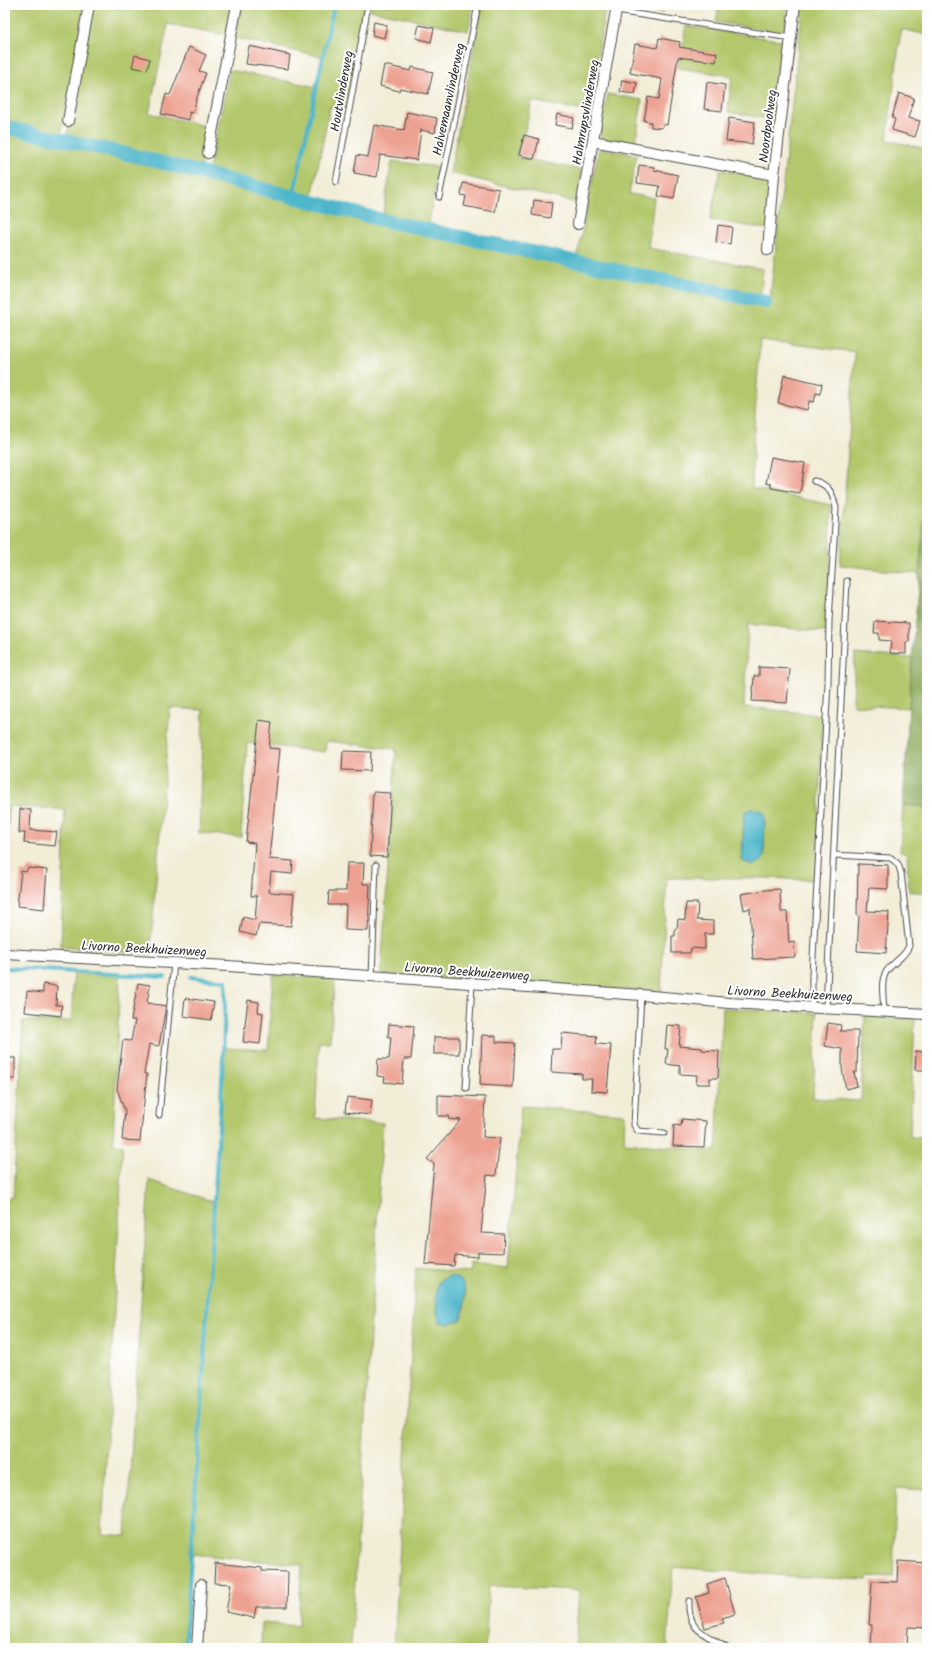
<svg xmlns="http://www.w3.org/2000/svg" width="932" height="1653" viewBox="0 0 932 1653" font-family="Kalam,sans-serif">
<style>
.green{fill:#b3c86c;stroke:#6f7a4c;fill-rule:evenodd}
.forest{fill:#8eac60;stroke:#5c6c46}
.water{fill:#4db6cb;stroke:#3c707b}
.lines{fill:none;stroke-linecap:round;stroke-linejoin:round}
.stream{stroke:#4db6cb;stroke-width:4}
.canal{stroke:#4db6cb;stroke-width:14}
.building{fill:#eda191}
.lane-casing{stroke:#494845;stroke-width:7}
.street-casing{stroke:#494845;stroke-width:12}
.lane{stroke:#fff;stroke-width:5}
.street{stroke:#fff;stroke-width:10}
.labels{text-anchor:middle;stroke-width:4;stroke-linejoin:round;paint-order:stroke}
.street-label{font-size:13px;fill:#2b2b2b;stroke:#fff}
</style>
<rect width="100%" height="100%" fill="#fff"/>
<filter id="ink" filterUnits="userSpaceOnUse"><feTurbulence type="fractalNoise" baseFrequency=".025" numOctaves="2"/><feDisplacementMap in="SourceGraphic" scale="8" xChannelSelector="R" yChannelSelector="G"/><feConvolveMatrix kernelMatrix="1 2 1 2 8 2 1 2 1" color-interpolation-filters="sRGB"/></filter>
<filter id="wash" filterUnits="userSpaceOnUse"><feTurbulence type="fractalNoise" baseFrequency=".012" numOctaves="4" result="noise"/><feDisplacementMap in="SourceGraphic" scale="16" xChannelSelector="R" yChannelSelector="G"/><feGaussianBlur stdDeviation="0.9" result="paint"/><feColorMatrix in="noise" values="0 0 0 0 0 0 0 0 0 0 0 0 0 0 0 0 0 1.4 0 .05"/><feComposite in="paint" operator="in"/></filter>
<g filter="url(#wash)">
<rect width="100%" height="100%" fill="#f2edd7"/>
<g class="green">
<path d="M5 5H84L60 140 5 127Z"/>
<path d="M93 5H233L226 35 168 24 149 113 209 127 200 173 140 157 66 141Z"/>
<path d="M241 5H364L345 109 330 107 311 202 208 175 230 70 317 87 323 57 235 38Z"/>
<path d="M371 5H473L468 31 370 10Z"/>
<path d="M482 5H606L588 112 532 101 525 130 516 157 582 170 577 203 450 173Z"/>
<path d="M623 5H664L663 13 622 7Z"/>
<path d="M719 5H788L784 33 716 22Z"/>
<path d="M803 5H927V35L901 29 887 140 927 149V485L919 574 840 565 855 352 760 340 753 446 752 488 831 505 830 563 826 632 748 624 744 707 823 715 816 880 763 878H667L661 992 381 974 396 749 326 741 325 752 247 743 241 837 199 833 203 710 170 708 150 954 61 947 65 810 9 806 5 887V132L211 180 380 224 431 233 769 308ZM751 809 752 865 742 861 744 818 745 812Z"/>
<path d="M686 26 786 41 776 120 728 112 732 76 678 68Z"/>
<path d="M608 94 642 100 635 145 602 139 600 134Z"/>
<path d="M599 148 637 155 629 194 654 198 648 248 763 269 760 301 576 262Z"/>
<path d="M392 161 438 167 428 229 382 220Z"/>
<path d="M720 170 773 180 767 229 710 220Z"/>
<path d="M855 654 912 658 910 708 853 705Z"/>
<path d="M903 805 927 807V893L909 891 907 854 900 852Z"/>
<path d="M74 972 120 974 113 1144 123 1145 102 1534 126 1536 149 1180 214 1202 223 1048 268 1050 273 975 335 979 330 1042H319L315 1118 383 1123 351 1648H261L262 1623 298 1626 302 1565 192 1554 185 1648H5V1198H13L23 1021H71Z"/>
<path d="M723 1008 817 1013 813 1098 861 1101 865 1015 915 1019 910 1137 927 1138V1490L896 1488 893 1577 868 1576V1580L788 1576 673 1567 667 1648H575L579 1590 489 1586 485 1648H394L416 1268 471 1273V1264L508 1268 521 1106 625 1114 624 1143 716 1151Z"/>
</g>
<path class="forest" d="M927 485V807L903 805 912 658Z"/>
<g class="water">
<path d="M751 809 763 811 765 815 764 857 761 862 752 865 742 861 744 818 745 812Z"/>
<path d="M448 1276C472 1277 466 1305 460 1321L447 1324 440 1322C435 1312 435 1292 438 1282Z"/>
</g>
<g class="lines">
<g class="stream">
<path d="M293 197 334 5"/>
<path d="M5 968 165 977"/>
<path d="M185 1648 222 1081 226 981 191 977"/>
</g>
<path class="canal" d="M5 127 140 157 382 220 765 302"/>
</g>
<g id="blocks">
<g class="building">
<path d="M374 22 387 25 384 38 372 35Z"/>
<path d="M419 25 434 28 431 42 416 38Z"/>
<path d="M659 38 680 42 679 47 717 53 716 62 678 57 667 125 663 124 662 128 651 127V122L644 121 648 97 659 99 662 79 630 73 635 44 657 48Z"/>
<path d="M249 46 290 55 288 69 246 64Z"/>
<path d="M189 47 206 55 199 71 206 73 196 100 193 113 189 112V120L161 114 166 94 170 95Z"/>
<path d="M135 55 150 59 147 70 132 67Z"/>
<path d="M384 65 411 71 412 67 433 72 428 94 400 88 399 91 380 86Z"/>
<path d="M622 80 637 83 635 94 620 92Z"/>
<path d="M707 82 725 85 722 111 704 109Z"/>
<path d="M899 93 914 98 908 118 920 121 915 137 892 130 895 119 892 118Z"/>
<path d="M407 112 437 118 435 133 421 130 417 160 380 155 377 177 354 173 357 155 368 157 374 125 404 130Z"/>
<path d="M557 114 574 118 572 128 555 125Z"/>
<path d="M729 118 755 122 752 144 726 141Z"/>
<path d="M524 135 539 139 534 159 519 155Z"/>
<path d="M639 165 654 167V170L678 175 674 199 658 196 660 186 637 183Z"/>
<path d="M463 183 499 189 495 212 464 206 466 196 461 195Z"/>
<path d="M534 200 552 203 550 218 532 215Z"/>
<path d="M718 225 732 227 730 244 716 242Z"/>
<path d="M784 375 822 384 820 394 816 393 814 402 809 401 807 410 778 403Z"/>
<path d="M771 457 805 463 800 493 771 488V484L766 483Z"/>
<path d="M875 621 909 623V642H906V654L890 653 891 641 879 640V633H874Z"/>
<path d="M759 667 790 669 787 703 752 701 754 676H759Z"/>
<path d="M259 720 272 722 269 748 280 749 269 859 293 861 292 874 271 872 269 892 294 894 291 926 259 924 256 936 240 932 243 917 255 920 257 896H251L255 843 246 842Z"/>
<path d="M343 751 371 752 370 771 342 770Z"/>
<path d="M373 792 391 793 387 857 370 856Z"/>
<path d="M20 809 31 810 30 830 57 832 55 846 24 843 25 833H19Z"/>
<path d="M347 863H364L363 884H370L368 931 345 930 346 905H328L329 891H346Z"/>
<path d="M858 864 888 865V889L869 888 867 911 889 912 886 953 857 951 859 916 857 915Z"/>
<path d="M28 868 47 870 44 909 17 906 21 871 26 872Z"/>
<path d="M780 889 781 912H787L789 943 794 942 795 957 753 959 750 908 744 910 741 894 765 890Z"/>
<path d="M686 903H698L697 920 713 921V934H705V949L691 948 690 953H672V936H675V928L677 929 678 919 685 920Z"/>
<path d="M138 983 150 985 147 1003 166 1006 159 1046 149 1044 144 1074H147L140 1141 122 1140 125 1111 117 1089 123 1040 131 1041 135 1020H131Z"/>
<path d="M43 984 57 986 56 1005H62L61 1016 25 1012 27 991 43 993Z"/>
<path d="M185 998 214 1002 211 1020 183 1016Z"/>
<path d="M248 1000 259 1002 258 1012 263 1013 260 1044 243 1042Z"/>
<path d="M828 1023 841 1025 840 1031H858L857 1072H854L857 1086 846 1089 842 1069V1049L825 1046Z"/>
<path d="M389 1024 414 1026 411 1059H404L402 1084 384 1082 385 1077 377 1076 378 1059H389L391 1037H388Z"/>
<path d="M667 1025 681 1026 679 1046 702 1048V1050L719 1051 718 1078H710V1084H696L697 1075 680 1074V1066L666 1064 668 1049H665Z"/>
<path d="M562 1033 597 1036 596 1044 611 1045 607 1092 591 1091 592 1079H582V1074L551 1072 552 1049H561Z"/>
<path d="M482 1035 496 1036V1042L515 1043 513 1087 480 1085Z"/>
<rect x="434" y="1037" width="25" height="17"/>
<path d="M916 1051 927 1052V1070H915Z"/>
<rect x="5" y="1058" width="10" height="21"/>
<path d="M438 1095 485 1097 483 1137 500 1138 496 1176 487 1175 481 1233 504 1234 503 1253 478 1252V1257L455 1255 454 1266 425 1264 434 1164 427 1159 461 1120 448 1119 449 1116H438Z"/>
<path d="M347 1097 372 1100 370 1115 345 1112Z"/>
<path d="M682 1119 706 1121 704 1147 673 1146 674 1125 681 1126Z"/>
<path d="M898 1561 927 1563V1628L908 1627 907 1648H871L872 1625H869L872 1581 897 1582Z"/>
<path d="M215 1563 262 1568V1571L288 1572 287 1607H256L254 1618 226 1612 231 1584 214 1583Z"/>
<path d="M725 1578 735 1614 722 1618 724 1623 705 1628 696 1597 709 1593 707 1584Z"/>
</g>
</g>
</g>
<g filter="url(#ink)">
<use href="#blocks" fill-opacity="0" stroke="#494845" stroke-width="1"/>
<g class="lines">
<defs>
<g id="lane">
<path d="M616 11 791 38"/>
<path d="M336 182 368 5"/>
<path d="M439 197 478 5"/>
<path d="M834 855 891 858 898 864 901 873 909 946C904 959 890 963 885 974 880 984 884 1001 884 1012"/>
<path d="M372 977 376 865"/>
<path d="M641 995 634 1125 638 1131 664 1133"/>
<path d="M812 1007V975L828 683 829 621 836 508C833 494 829 484 814 481"/>
<path d="M826 1008 847 581"/>
<path d="M466 1088 472 984"/>
<path d="M159 1115 174 963"/>
<path d="M689 1601C687 1631 706 1634 727 1648"/>
</g>
<g id="street">
<path d="M68 121 89 5"/>
<path d="M593 141 774 175"/>
<path d="M208 153 237 5"/>
<path d="M578 224 617 5"/>
<path d="M768 250 774 175 795 5"/>
<path d="M5 954 228 966 641 995 729 1003 927 1014"/>
<path d="M197 1648 201 1585"/>
</g>
</defs>
<use href="#lane" class="lane-casing"/>
<use href="#street" class="street-casing"/>
<use href="#lane" class="lane"/>
<use href="#street" class="street"/>
</g>
</g>
<g class="labels">
<g class="street-label">
<text transform="translate(341 91) rotate(-80)" y="5">Houtvlinderweg</text>
<text transform="translate(448 99) rotate(-78)" y="5">Halvemaanvlinderweg</text>
<text transform="translate(585 112) rotate(-80)" y="5">Halmrupsvlinderweg</text>
<text transform="translate(767 126) rotate(-83)" y="5">Noordpoolweg</text>
<text transform="translate(144 948) rotate(3)" y="5">Livorno Beekhuizenweg</text>
<text transform="translate(467 971) rotate(4)" y="5">Livorno Beekhuizenweg</text>
<text transform="translate(790 993) rotate(3)" y="5">Livorno Beekhuizenweg</text>
</g>
</g>
<rect width="932" height="1653" fill="none" stroke="#fff" stroke-width="20"/>
</svg>
